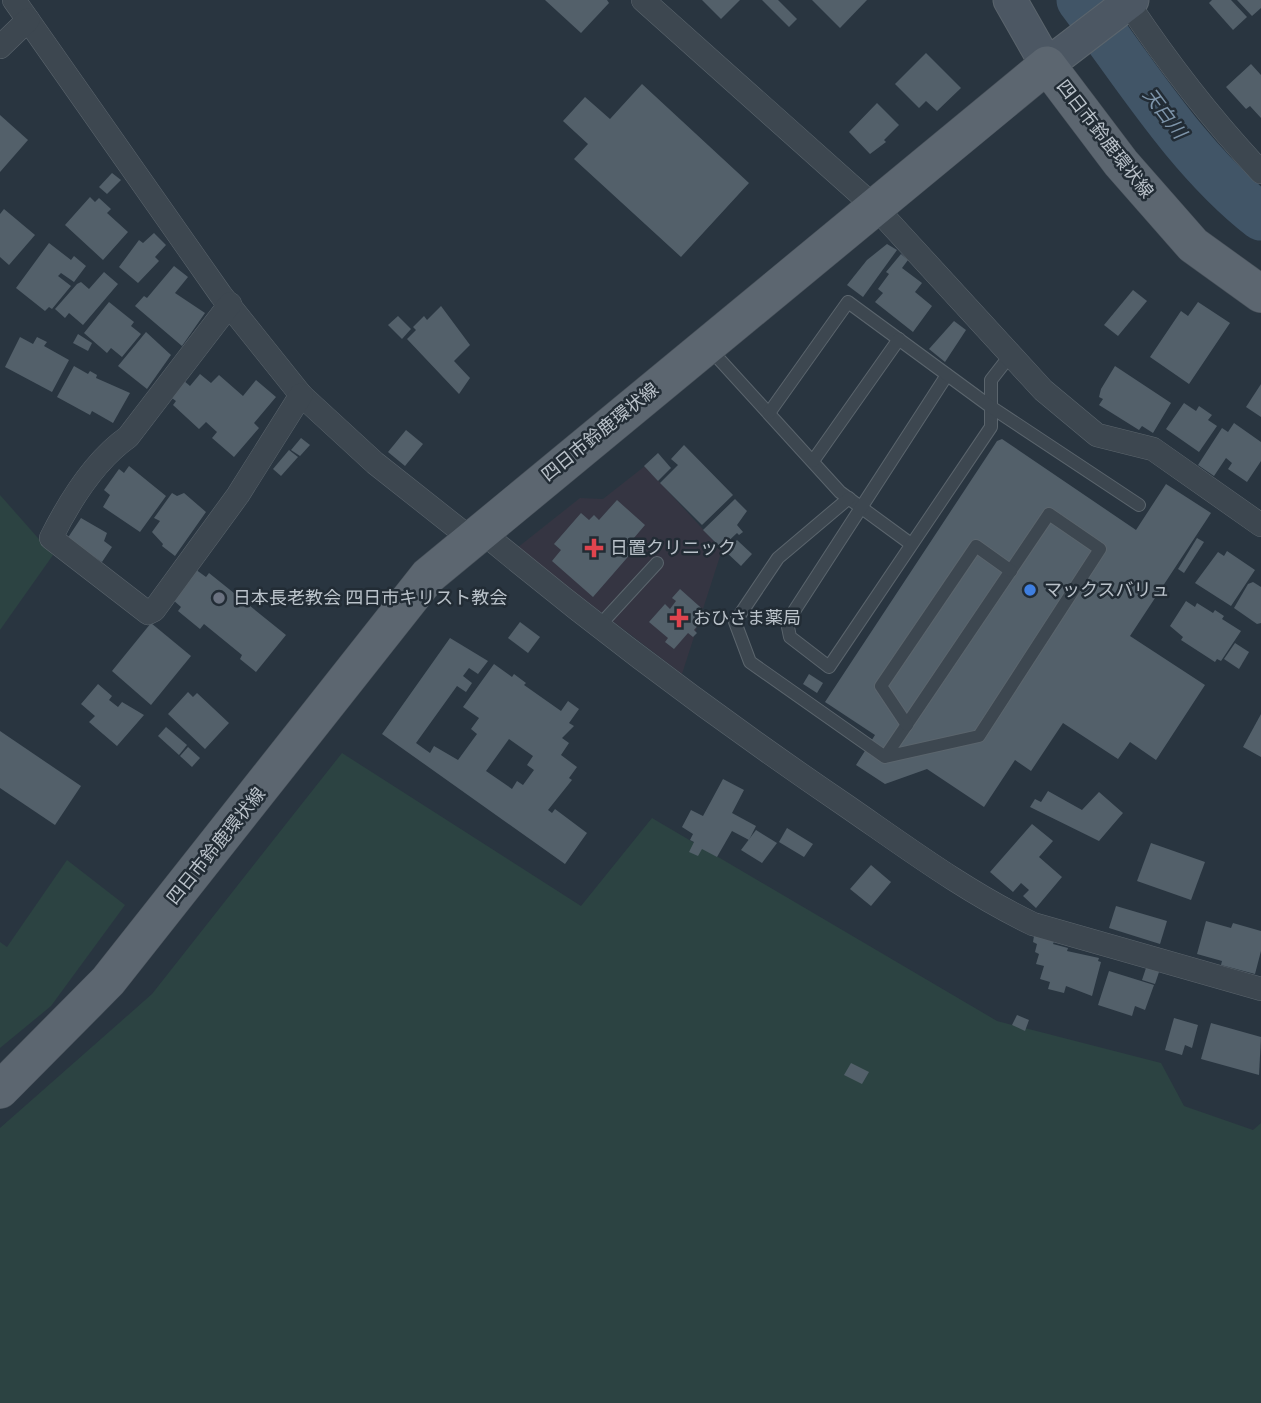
<svg xmlns="http://www.w3.org/2000/svg" width="1261" height="1403" viewBox="0 0 1261 1403" font-family="'Roboto Condensed','Noto Sans JP',sans-serif">
<style>
.medical{fill:#353542}
.green{fill:#2c4342}
.lines{fill:none;stroke-linecap:round;stroke-linejoin:round}
.river{stroke:#415567;stroke-width:47}
.building{fill:#53606a;fill-rule:evenodd}
.lane-casing{stroke:#5b656d;stroke-width:14}
.street-casing{stroke:#5b656d;stroke-width:24}
.secondary-casing{stroke:#5b656d;stroke-width:35}
.primary-casing{stroke:#475059;stroke-width:38}
.lane{stroke:#3d4750;stroke-width:12}
.street{stroke:#3d4750;stroke-width:23}
.secondary{stroke:#4c5763;stroke-width:33}
.primary{stroke:#5c6670;stroke-width:37}
.health-dot{fill:#e0444e;stroke:#222c35;stroke-width:2.5}
.shop-dot{fill:#3f7fe0;stroke:#222c35;stroke-width:2.5}
.worship-dot{fill:#6b7280;stroke:#222c35;stroke-width:2.5}
.labels{text-anchor:middle;stroke-width:5;stroke-linejoin:round;paint-order:stroke}
.street-label{font-size:18px;fill:#bac2ca;stroke:#222c35}
.poi-label{font-size:18px;fill:#bac2ca;stroke:#222c35;text-anchor:start}
.water-label{font-size:19px;font-style:italic;fill:#7e95aa;stroke:#222c35}
</style>
<rect width="100%" height="100%" fill="#293540"/>
<path class="medical" d="M645 466 722 550 682 674 517 548 580 498 603 499Z"/>
<g class="green">
<path d="M0 495 53 555 0 630Z"/>
<path d="M342 753 581 906 652 818 997 1021 1161 1063 1184 1106 1253 1130 1261 1123V1403H0V1128L152 994Z"/>
<path d="M67 860 125 905 51 1006 0 1048V942L7 947Z"/>
</g>
<g class="lines">
<path class="river" d="M1080 0C1135 73 1188 160 1261 217"/>
</g>
<g class="building">
<path d="M545 0H607L609 3 581 33Z"/>
<path d="M702 0H740L721 19Z"/>
<path d="M762 0H778L797 19 789 27Z"/>
<path d="M812 0H867L840 28Z"/>
<path d="M1212 0H1231L1247 17 1233 30 1209 3Z"/>
<path d="M1237 0H1261V8L1252 16Z"/>
<path d="M926 53 961 88 937 111 926 101 919 108 895 84Z"/>
<path d="M1251 64 1261 75V118L1250 106 1246 109 1226 87Z"/>
<path d="M642 84 749 183 681 257 574 159 588 144 563 121 585 97 610 119Z"/>
<path d="M877 103 899 125 884 140 886 142 870 154 849 132Z"/>
<path d="M0 115 28 140 0 172Z"/>
<path d="M112 173 121 180 107 194 99 187Z"/>
<path d="M90 197 95 202 99 198 111 209 107 213 128 232 103 260 65 225Z"/>
<path d="M4 209 35 235 9 265 0 257V214Z"/>
<path d="M154 233 166 245 155 257 159 261 138 283 119 267 139 240 143 243Z"/>
<path d="M49 243 71 260 74 256 86 266 74 282 61 273 58 276 71 286 52 309 49 307 45 311 16 288Z"/>
<path d="M887 244 897 250 863 297 847 285 867 260Z"/>
<path d="M901 254 908 260 902 268 922 283 915 292 932 306 913 332 875 302 883 293 878 289 889 274 886 272Z"/>
<path d="M174 266 188 277 175 293 205 313 182 346 135 306 144 296 147 298Z"/>
<path d="M104 272 118 284 83 325 69 313 65 318 55 309 77 284 81 282 89 289Z"/>
<path d="M1133 290 1147 301 1118 336 1104 325Z"/>
<path d="M109 302 134 322 131 326 141 334 122 357 111 348 107 353 84 333Z"/>
<path d="M1198 302 1230 323 1189 384 1150 357 1181 311 1188 316Z"/>
<path d="M441 306 470 345 454 361 470 378 459 394 407 339 416 330 413 327 424 316 427 320Z"/>
<path d="M398 316 411 329 402 339 388 325Z"/>
<path d="M954 321 966 330 945 362 929 349Z"/>
<path d="M146 332 171 355 147 389 118 366Z"/>
<path d="M78 334 92 343 88 351 73 343Z"/>
<path d="M20 337 33 344 37 337 47 342 44 346 69 360 52 392 5 367Z"/>
<path d="M74 366 88 374 90 371 97 375 96 378 130 393 113 423 92 411 90 415 57 397Z"/>
<path d="M1115 366 1171 403 1153 433 1142 426 1139 430 1099 405 1103 399 1099 397 1101 389Z"/>
<path d="M200 374 211 383 219 375 243 396 256 380 276 397 254 423 259 428 234 457 212 438 217 432 206 422 199 429 173 405 176 401 169 396 183 380 190 386Z"/>
<path d="M1261 384V417L1246 407Z"/>
<path d="M1184 403 1196 411 1199 406 1212 415 1208 420 1217 426 1199 452 1166 429Z"/>
<path d="M1234 423 1261 442V461L1247 482 1228 469 1232 463 1226 458 1214 476 1198 465 1222 428 1228 432Z"/>
<path d="M406 430 423 444 405 466 388 452Z"/>
<path d="M301 438 310 445 300 456 291 450Z"/>
<path d="M1002 439 1136 530 1166 484 1211 513 1130 636 1205 685 1156 760 1130 742 1118 759 1063 723 1031 771 1015 760 984 807 927 769 885 784 856 765 875 735 825 702 997 441Z"/>
<path d="M684 445 733 495 702 525 660 483 678 465 671 459Z"/>
<path d="M289 450 298 457 281 476 273 469Z"/>
<path d="M658 453 671 468 658 481 644 466Z"/>
<path d="M129 466 166 496 140 532 103 507 110 495 104 490 119 469 124 473Z"/>
<path d="M172 493 177 496 184 493 206 512 175 556 162 546 163 544 152 532 160 521 154 518Z"/>
<path d="M735 499 747 511 737 525 743 532 739 535 737 533 721 548 703 530Z"/>
<path d="M617 500 645 525 628 545 633 551 593 597 552 561 561 550 554 544 581 513 589 520 594 515 599 520Z"/>
<path d="M81 518 107 533 104 541 112 547 102 562 67 539Z"/>
<path d="M1197 538 1204 542 1184 573 1178 569Z"/>
<path d="M737 540 752 554 741 566 726 552Z"/>
<path d="M1227 551 1255 570 1231 606 1195 583 1218 552 1224 556Z"/>
<path d="M195 569 206 577 209 573 286 635 256 672 240 659 242 655 204 624 200 629 178 611 181 607 172 599Z"/>
<path d="M1253 582 1261 587V623L1257 624 1234 608 1248 584Z"/>
<path d="M680 589 708 614 694 630 697 633 693 637 688 633 674 649 665 642 668 638 649 622 665 604 670 609 676 601 672 598Z"/>
<path d="M1186 601 1195 607 1197 603 1213 613 1215 610 1224 616 1222 619 1241 631 1221 661 1217 659 1215 662 1181 640 1183 637 1170 626Z"/>
<path d="M520 622 540 637 528 653 508 638Z"/>
<path d="M151 623 191 656 151 705 112 671Z"/>
<path d="M450 638 488 661 478 674 469 668 463 676 472 683 466 692 457 686 416 743 430 753 434 746 458 760 477 734 471 729 479 718 463 707 494 664 512 677 514 674 526 683 524 685 561 711 568 701 579 709 569 723 574 726 562 738 569 743 561 755 577 767 569 778 572 780 548 810 552 813 555 809 587 833 565 864 382 734ZM509 739 533 756 527 765 534 770 523 785 517 781 512 789 486 771Z"/>
<path d="M1235 643 1249 652 1239 669 1224 659Z"/>
<path d="M809 674 823 683 817 693 803 684Z"/>
<path d="M98 684 112 696 109 700 118 707 122 702 144 715 117 746 89 722 95 716 81 704Z"/>
<path d="M188 692 193 697 197 693 229 723 205 749 168 714Z"/>
<path d="M1261 714V757L1243 747Z"/>
<path d="M166 727 187 745 179 755 158 736Z"/>
<path d="M0 731 81 786 55 825 0 788Z"/>
<path d="M188 747 200 758 192 767 180 756Z"/>
<path d="M723 779 744 790 732 813 756 826 749 840 732 831 717 857 702 849 698 856 689 852 694 842 690 840 693 834 682 827 691 810 703 816Z"/>
<path d="M1048 791 1082 810 1099 792 1123 813 1099 841 1030 807 1035 799 1041 802Z"/>
<path d="M1032 824 1053 841 1039 857 1062 877 1036 908 1023 896 1029 890 1021 883 1013 892 990 872Z"/>
<path d="M787 828 813 844 804 857 779 842Z"/>
<path d="M756 830 777 843 762 863 741 850Z"/>
<path d="M1151 843 1205 862 1191 900 1137 881Z"/>
<path d="M871 865 891 882 871 906 850 889Z"/>
<path d="M1116 906 1167 921 1160 944 1109 928Z"/>
<path d="M1206 921 1231 928 1233 923 1261 931V951L1255 974 1221 965 1222 961 1197 954Z"/>
<path d="M1040 935 1055 939 1053 944 1068 948 1067 951 1099 958 1098 961 1101 962 1092 996 1066 986 1064 993 1048 989 1050 982 1040 979 1044 966 1036 964 1039 954 1035 952 1037 944 1033 942 1034 936Z"/>
<path d="M1147 965 1160 969 1155 984 1142 980Z"/>
<path d="M1109 971 1154 985 1145 1010 1135 1006 1132 1016 1098 1005Z"/>
<path d="M1017 1015 1029 1020 1025 1031 1012 1025Z"/>
<path d="M1174 1018 1198 1025 1192 1048 1185 1045 1182 1055 1165 1050Z"/>
<path d="M1211 1023 1261 1037 1259 1075 1201 1059Z"/>
<path d="M851 1063 869 1072 862 1084 844 1075Z"/>
</g>
<g class="lines">
<defs>
<g id="lane">
<path d="M709 348 840 492 911 544"/>
<path d="M947 375 787 622 790 637 829 667 991 427V380L1012 353"/>
<path d="M769 413 848 302 991 407 1139 505"/>
<path d="M813 461 899 339"/>
<path d="M849 498 778 558 735 622 750 662 885 757 979 736 1100 549 1049 514 885 757"/>
<path d="M600 625 657 563"/>
<path d="M907 725 881 686 976 546 1011 571"/>
</g>
<g id="street">
<path d="M14 0 221 295 301 395 375 463 471 539"/>
<path d="M643 0 877 209 1043 390 1097 435 1153 449 1261 525"/>
<path d="M1126 0C1167 62 1210 118 1261 172"/>
<path d="M0 47 28 20"/>
<path d="M230 304 128 437C94 461 69 502 51 538L148 613 154 610 238 495 301 395"/>
<path d="M481 531C597 628 720 720 845 805 906 847 966 892 1033 924L1261 989"/>
</g>
<path id="secondary" d="M1010 0 1047 65 1132 0"/>
<path id="primary" d="M0 1090 108 981 428 576 1047 65 1121 163 1193 245 1261 294"/>
</defs>
<use href="#lane" class="lane-casing"/>
<use href="#street" class="street-casing"/>
<use href="#secondary" class="secondary-casing"/>
<use href="#primary" class="primary-casing"/>
<use href="#lane" class="lane"/>
<use href="#street" class="street"/>
<use href="#secondary" class="secondary"/>
<use href="#primary" class="primary"/>
</g>
<g class="health-dot">
<path d="M590.5 537.5h7v7h7v7h-7v7h-7v-7h-7v-7h7z"/>
<path d="M675.5 607.5h7v7h7v7h-7v7h-7v-7h-7v-7h7z"/>
</g>
<circle class="shop-dot" cx="1030" cy="590" r="7"/>
<circle class="worship-dot" cx="219" cy="598" r="7"/>
<g class="labels">
<g class="street-label">
<text transform="translate(1105 139) rotate(52)" y="6">四日市鈴鹿環状線</text>
<text transform="translate(600 432) rotate(-39)" y="6">四日市鈴鹿環状線</text>
<text transform="translate(216 846) rotate(-51)" y="6">四日市鈴鹿環状線</text>
</g>
<g class="poi-label">
<text x="610" y="554">日置クリニック</text>
<text x="1044" y="596">マックスバリュ</text>
<text x="233" y="604">日本長老教会 四日市キリスト教会</text>
<text x="693" y="624">おひさま薬局</text>
</g>
<g class="water-label">
<text transform="translate(1165 113) rotate(53)" y="7">天白川</text>
</g>
</g>
</svg>
